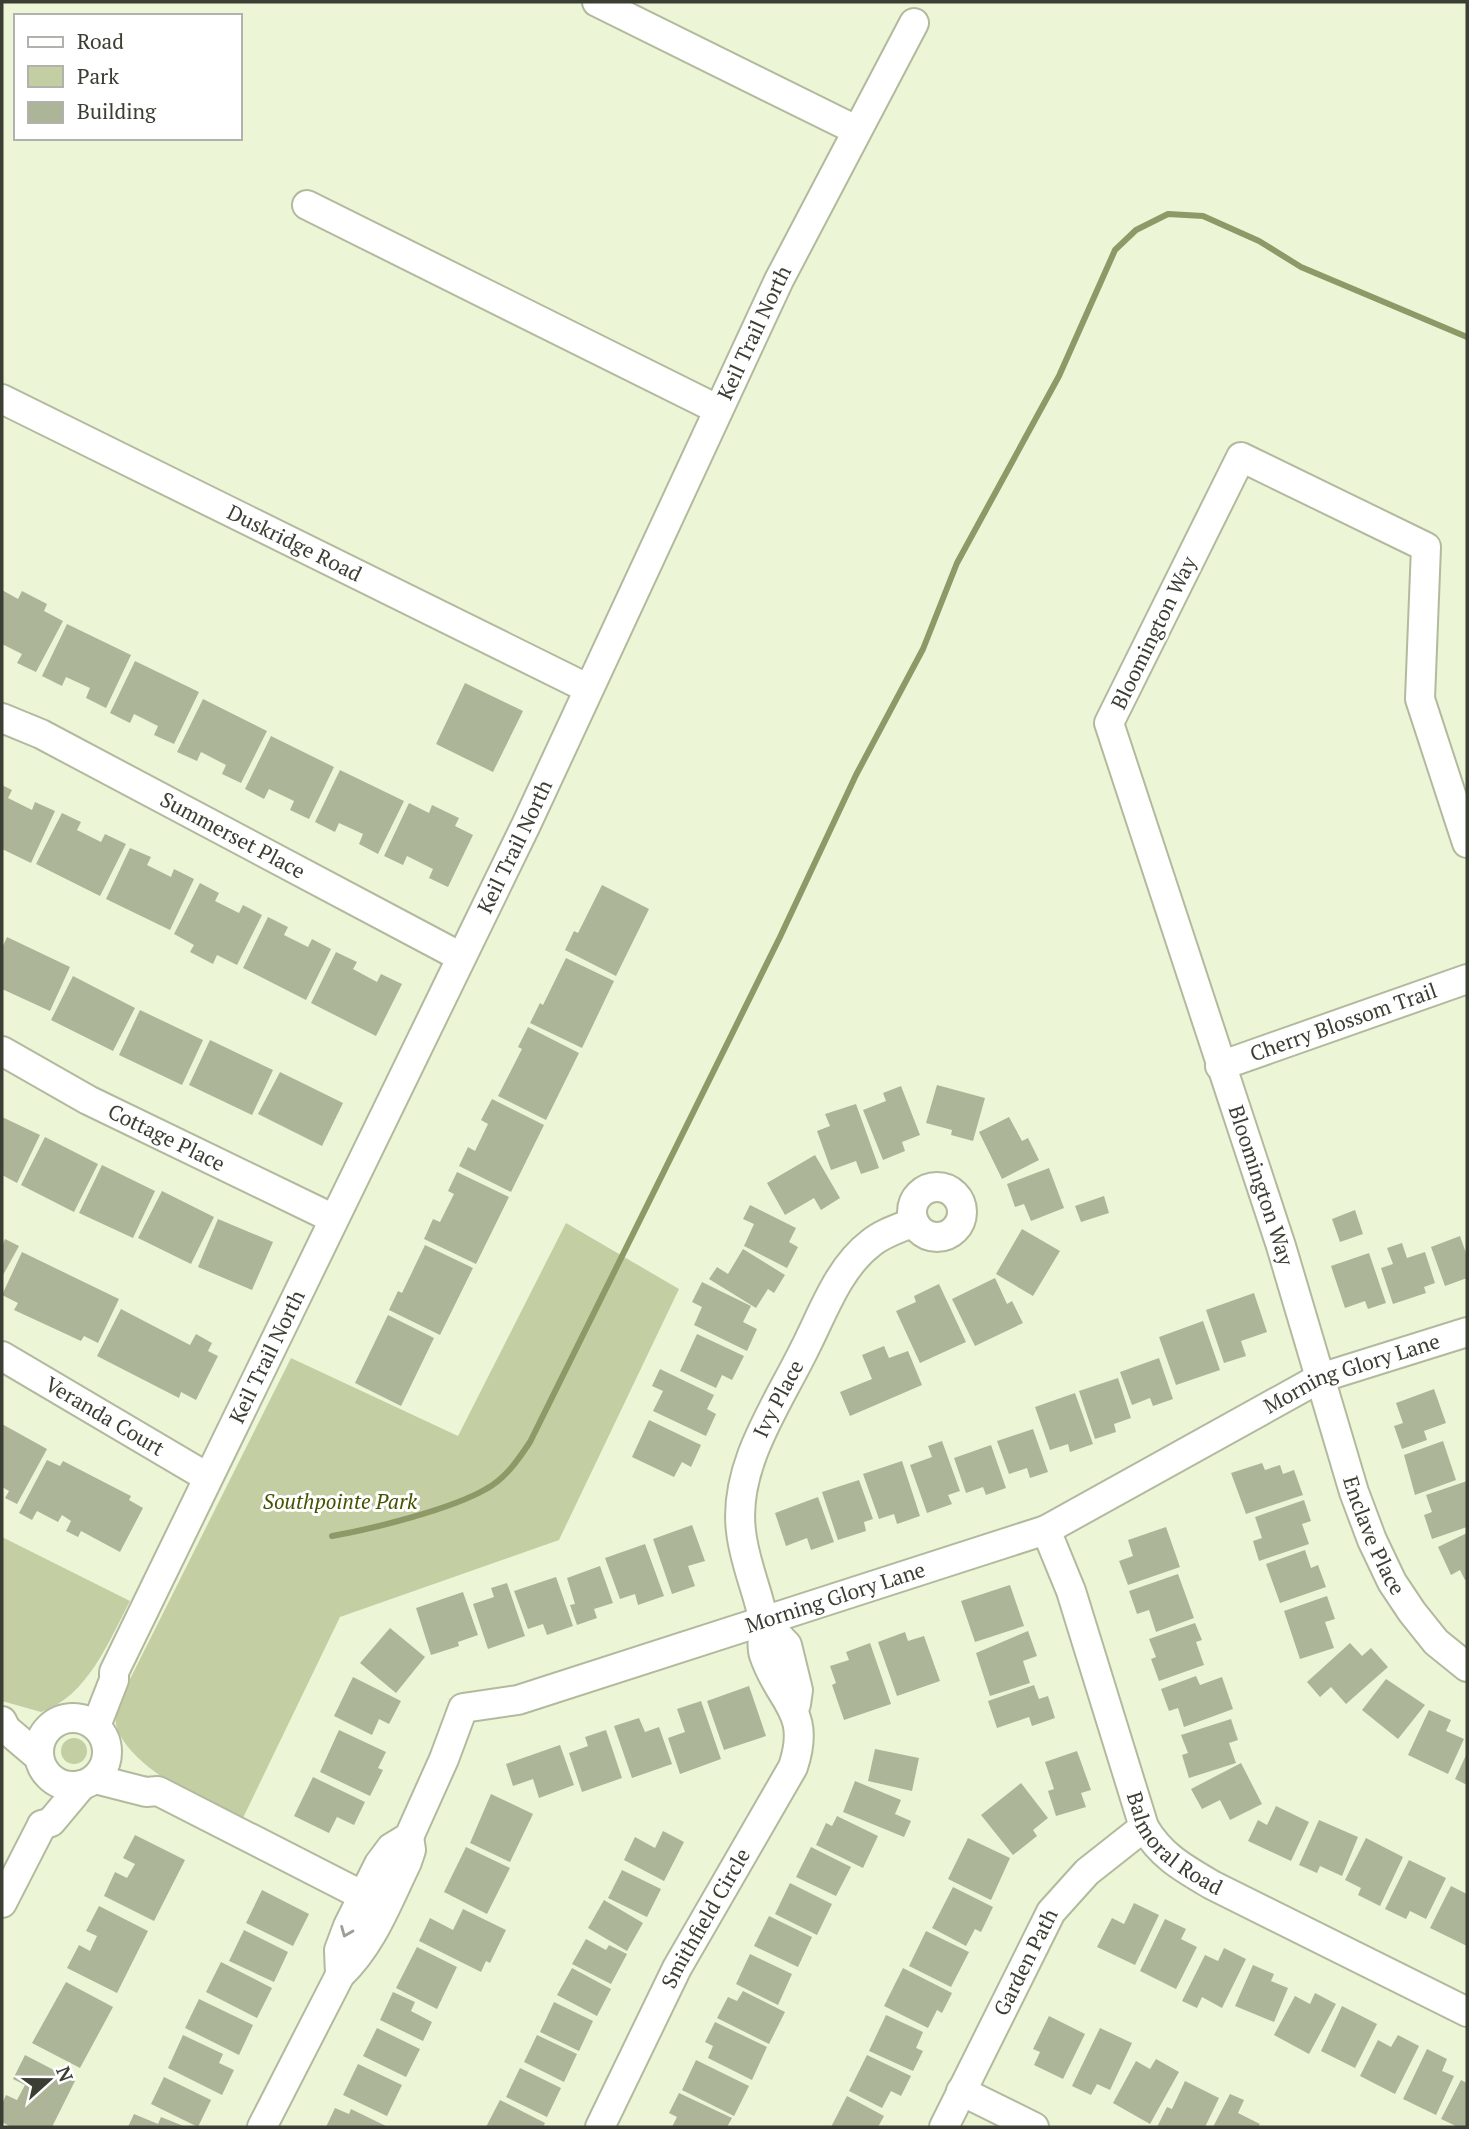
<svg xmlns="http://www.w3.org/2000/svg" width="1469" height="2129" viewBox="0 0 1469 2129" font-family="'PT Serif',serif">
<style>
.green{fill:#c3cfa3}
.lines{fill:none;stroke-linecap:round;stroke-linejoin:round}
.stream{stroke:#8d9966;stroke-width:6}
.building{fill:#adb598}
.minor-casing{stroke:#b2ba9d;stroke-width:32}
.minor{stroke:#fff;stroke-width:28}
.oneway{stroke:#9d9e98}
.labels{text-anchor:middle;stroke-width:6;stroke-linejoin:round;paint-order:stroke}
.street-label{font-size:21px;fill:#3b3e32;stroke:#fff}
.park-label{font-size:21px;font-style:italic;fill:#455200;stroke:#fff}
</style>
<rect width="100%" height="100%" fill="#edf5d7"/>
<g class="green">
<path d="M566 1223 679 1289 559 1540 340 1617 241 1822C205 1801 128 1768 116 1725 115 1719 117 1709 118 1703L291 1358 458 1436Z"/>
<path d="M2 1537 130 1601C109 1641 87 1697 41 1712L2 1701Z"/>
<circle cx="74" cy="1751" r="13"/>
</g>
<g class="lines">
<path class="stream" d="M332 1536C372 1529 452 1509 486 1489 506 1478 518 1460 530 1442L780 937 856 775 923 649 957 563 1059 376 1115 250 1136 230 1168 214 1203 216 1259 241 1301 267 1467 337"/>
</g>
<g class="building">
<path d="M2 590 18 599 22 591 47 604 44 611 63 621 36 672 17 663 22 654 2 644Z"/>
<path d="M67 624 131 655 106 708 86 698 90 688 66 677 62 686 42 676Z"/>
<path d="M135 661 199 692 174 744 154 735 158 726 134 714 130 723 110 713Z"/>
<path d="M465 683 523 711 493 772 436 744Z"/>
<path d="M203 699 267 731 241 783 222 774 226 765 201 752 197 761 177 752Z"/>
<path d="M271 736 334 767 309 819 290 810 294 801 269 789 264 799 245 789Z"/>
<path d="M340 770 404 801 378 854 359 844 363 834 339 823 335 832 315 822Z"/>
<path d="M2 785 12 790 8 798 32 810 35 802 55 811 31 863 2 849Z"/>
<path d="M409 803 429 813 432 805 459 818 455 826 473 835 448 887 429 878 433 869 407 856 403 865 384 856Z"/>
<path d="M62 813 81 822 77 830 101 842 105 834 126 844 100 896 36 864Z"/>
<path d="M130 848 151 857 147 865 171 877 174 869 194 879 170 930 106 899Z"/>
<path d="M200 883 219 893 215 901 239 913 243 905 262 915 237 965 217 955 213 964 190 952 194 945 174 934Z"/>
<path d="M602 885 649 909 616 976 565 950 574 931 578 933Z"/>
<path d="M268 917 288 927 284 935 308 947 312 939 331 949 306 1000 243 968Z"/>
<path d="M7 937 70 967 50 1011 2 989V948Z"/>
<path d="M336 952 357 962 353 969 377 982 381 974 402 984 376 1036 311 1003Z"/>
<path d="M566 958 614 981 582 1048 530 1023 540 1003 543 1005Z"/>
<path d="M73 976 135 1008 113 1051 51 1020Z"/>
<path d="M140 1010 203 1040 182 1085 119 1055Z"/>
<path d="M528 1027 579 1053 546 1120 498 1096 522 1049 518 1047Z"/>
<path d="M210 1040 273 1070 252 1115 189 1085Z"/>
<path d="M280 1072 343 1103 322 1146 258 1114Z"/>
<path d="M937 1085 985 1098 973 1141 951 1135 952 1130 926 1123Z"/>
<path d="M901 1086 920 1135 902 1142 905 1151 883 1160 863 1110 886 1101 883 1093Z"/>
<path d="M492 1099 544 1125 511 1192 459 1166 468 1147 475 1151 488 1124 481 1120Z"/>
<path d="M856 1104 879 1168 861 1174 856 1161 831 1170 817 1131 830 1126 825 1114Z"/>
<path d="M2 1117 40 1135 17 1183 2 1175Z"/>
<path d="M1009 1117 1022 1141 1028 1138 1039 1160 1002 1179 979 1132Z"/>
<path d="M45 1137 98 1164 74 1212 21 1185Z"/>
<path d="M815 1155 840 1198 821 1210 814 1198 785 1215 767 1183Z"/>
<path d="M102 1165 155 1191 133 1238 79 1213Z"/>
<path d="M1049 1168 1064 1208 1031 1221 1024 1204 1015 1207 1007 1184Z"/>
<path d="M457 1172 509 1197 476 1264 424 1239 433 1219 440 1222 454 1194 448 1191Z"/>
<path d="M162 1191 214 1217 191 1264 138 1238Z"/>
<path d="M1104 1196 1109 1213 1081 1222 1075 1206Z"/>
<path d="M750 1205 796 1228 789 1242 798 1247 787 1268 744 1246 754 1224 743 1219Z"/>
<path d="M1355 1210 1363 1234 1340 1242 1332 1219Z"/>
<path d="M218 1219 273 1242 252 1290 198 1267Z"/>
<path d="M1022 1229 1060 1251 1033 1296 996 1274Z"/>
<path d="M1460 1236 1467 1256V1278L1445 1286 1431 1247Z"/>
<path d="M5 1239 19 1246 2 1277V1246Z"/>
<path d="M1402 1243 1407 1258 1425 1252 1435 1283 1424 1287 1426 1293 1393 1304 1381 1268 1393 1264 1387 1248Z"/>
<path d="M425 1245 473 1268 440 1335 389 1310 398 1291 402 1293Z"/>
<path d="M743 1249 785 1275 774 1293 768 1289 756 1308 709 1279 717 1267 728 1274Z"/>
<path d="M22 1252 119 1299 98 1343 84 1336 81 1341 14 1310 18 1303 2 1295Z"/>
<path d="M1369 1253 1386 1303 1368 1309 1365 1301 1345 1308 1331 1266Z"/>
<path d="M995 1278 1007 1304 1012 1301 1023 1323 975 1346 952 1299Z"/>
<path d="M702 1282 751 1306 743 1322 757 1329 747 1351 694 1325 702 1307 692 1302Z"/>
<path d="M939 1284 966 1342 920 1363 896 1311 916 1302 914 1296Z"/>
<path d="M1254 1293 1267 1332 1241 1341 1246 1356 1224 1363 1206 1310Z"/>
<path d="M121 1309 190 1345 196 1334 212 1343 208 1351 218 1356 196 1400 181 1392 179 1398 97 1356Z"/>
<path d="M388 1315 434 1338 401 1406 355 1383Z"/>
<path d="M1203 1321 1220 1370 1176 1385 1159 1337Z"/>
<path d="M697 1334 744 1356 732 1380 722 1375 716 1388 680 1371Z"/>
<path d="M884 1346 889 1358 908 1351 922 1385 850 1416 840 1392 872 1379 862 1355Z"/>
<path d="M1159 1358 1173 1399 1153 1406 1150 1398 1132 1405 1120 1372Z"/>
<path d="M660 1369 714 1395 707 1409 716 1414 706 1436 653 1411 663 1391 652 1386Z"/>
<path d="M1118 1378 1131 1418 1114 1424 1116 1432 1095 1439 1079 1391Z"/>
<path d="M1434 1389 1446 1423 1424 1431 1427 1440 1402 1449 1394 1426 1403 1423 1396 1403Z"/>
<path d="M1075 1393 1093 1444 1070 1452 1068 1444 1050 1450 1035 1407Z"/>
<path d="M649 1420 701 1445 691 1467 682 1462 674 1477 632 1457Z"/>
<path d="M2 1424 47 1449 17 1504 5 1498 9 1491 2 1487Z"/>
<path d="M1033 1429 1048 1472 1030 1478 1027 1468 1009 1474 997 1441Z"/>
<path d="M942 1441 960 1491 948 1495 952 1504 927 1513 910 1465 932 1457 928 1446Z"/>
<path d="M1443 1441 1456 1480 1415 1495 1404 1455Z"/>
<path d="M991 1445 1006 1488 986 1495 983 1487 966 1493 954 1458Z"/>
<path d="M47 1460 60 1466 63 1461 131 1496 129 1500 143 1508 120 1552 81 1531 78 1537 66 1531 71 1521 62 1515 58 1522 37 1511 32 1520 19 1513Z"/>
<path d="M902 1461 920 1516 897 1524 894 1514 879 1519 863 1474Z"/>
<path d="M1262 1463 1265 1470 1280 1465 1283 1474 1294 1470 1303 1495 1246 1514 1231 1473Z"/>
<path d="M859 1480 873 1519 864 1522 866 1531 838 1540 822 1492Z"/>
<path d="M1467 1481V1527L1432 1539 1424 1515 1432 1512 1426 1495Z"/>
<path d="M818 1497 834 1542 811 1550 807 1538 786 1546 775 1513Z"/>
<path d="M1304 1500 1311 1521 1302 1524 1309 1544 1259 1561 1253 1541 1262 1538 1255 1517Z"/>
<path d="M692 1525 705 1561 688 1566 695 1586 672 1594 653 1539Z"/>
<path d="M1166 1527 1180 1567 1128 1585 1119 1561 1133 1556 1128 1540Z"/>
<path d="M1467 1533V1579L1465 1580 1460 1570 1451 1575 1438 1547Z"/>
<path d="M645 1544 664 1596 638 1605 635 1594 620 1599 605 1558Z"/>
<path d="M1305 1550 1311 1568 1318 1565 1326 1587 1280 1603 1266 1564Z"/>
<path d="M600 1566 613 1603 594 1609 597 1618 577 1625 570 1605 575 1604 567 1578Z"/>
<path d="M1178 1574 1194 1618 1156 1632 1149 1610 1137 1614 1129 1591Z"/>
<path d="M556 1577 573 1626 547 1635 543 1624 528 1629 514 1591Z"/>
<path d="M507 1583 525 1636 488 1649 473 1604 494 1597 491 1588Z"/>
<path d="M1010 1585 1024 1626 975 1642 961 1601Z"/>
<path d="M463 1592 478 1635 458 1642 459 1646 431 1655 416 1608Z"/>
<path d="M1327 1596 1335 1619 1325 1622 1334 1648 1300 1659 1284 1611Z"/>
<path d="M1195 1623 1202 1640 1196 1642 1204 1665 1159 1681 1151 1659 1156 1657 1149 1639Z"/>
<path d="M390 1628 425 1657 396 1693 360 1663Z"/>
<path d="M1028 1631 1037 1656 1023 1661 1030 1683 990 1696 976 1653Z"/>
<path d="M905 1632 908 1641 924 1636 940 1681 897 1696 878 1642Z"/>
<path d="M870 1643 891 1704 844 1720 832 1685 836 1683 830 1666 849 1660 846 1652Z"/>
<path d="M1350 1643 1362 1656 1371 1648 1388 1667 1346 1704 1331 1687 1320 1697 1307 1682Z"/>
<path d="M1196 1676 1200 1685 1222 1677 1233 1709 1184 1727 1178 1708 1169 1711 1161 1689Z"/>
<path d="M353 1677 401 1701 389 1724 379 1719 372 1735 334 1716Z"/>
<path d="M1386 1679 1425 1705 1398 1739 1362 1710Z"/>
<path d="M1034 1685 1039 1699 1048 1696 1055 1718 1032 1726 1029 1717 997 1728 988 1701Z"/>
<path d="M749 1686 766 1736 724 1750 707 1701Z"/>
<path d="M701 1701 721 1759 680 1774 668 1738 685 1732 677 1709Z"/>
<path d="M1429 1710 1451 1720 1446 1731 1464 1739 1448 1774 1408 1755Z"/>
<path d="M639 1718 645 1732 659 1727 672 1764 632 1778 614 1726Z"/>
<path d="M1231 1719 1238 1740 1229 1743 1236 1763 1189 1778 1182 1755 1188 1753 1181 1735Z"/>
<path d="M339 1730 386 1752 378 1768 383 1770 370 1796 320 1772Z"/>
<path d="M606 1730 622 1778 582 1792 569 1753 588 1746 585 1737Z"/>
<path d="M560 1745 574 1785 539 1798 533 1779 513 1786 506 1764Z"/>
<path d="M875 1749 919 1758 912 1791 868 1781Z"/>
<path d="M1077 1751 1091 1790 1081 1793 1086 1807 1056 1816 1048 1791 1054 1789 1045 1762Z"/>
<path d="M1467 1753V1785L1455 1779Z"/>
<path d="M1241 1763 1262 1804 1230 1820 1220 1800 1202 1809 1191 1789Z"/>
<path d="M313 1777 365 1802 354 1825 337 1817 329 1833 294 1816Z"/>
<path d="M855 1781 901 1800 895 1814 911 1821 904 1837 843 1812Z"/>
<path d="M1021 1783 1048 1818 1033 1830 1037 1836 1013 1855 981 1815Z"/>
<path d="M491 1794 533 1814 510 1862 470 1843Z"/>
<path d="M1276 1806 1309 1822 1291 1861 1248 1841 1258 1820 1267 1825Z"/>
<path d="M837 1816 878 1836 863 1868 816 1845 826 1823 832 1826Z"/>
<path d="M1319 1820 1358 1837 1342 1876 1320 1866 1317 1873 1299 1865Z"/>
<path d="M663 1831 684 1842 664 1881 624 1860 635 1837 655 1848Z"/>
<path d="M135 1835 185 1860 154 1921 104 1896 115 1872 127 1878 135 1864 123 1858Z"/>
<path d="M968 1838 1010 1858 991 1900 948 1879Z"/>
<path d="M1366 1838 1403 1857 1380 1906 1358 1895 1361 1888 1345 1880Z"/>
<path d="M466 1847 510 1868 487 1914 444 1892Z"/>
<path d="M811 1847 851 1867 836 1896 796 1877Z"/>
<path d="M1409 1860 1446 1878 1426 1919 1410 1911 1406 1919 1385 1909Z"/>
<path d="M622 1870 661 1889 647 1917 608 1898Z"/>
<path d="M790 1883 832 1904 817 1935 775 1914Z"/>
<path d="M1451 1886 1467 1894V1946L1430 1928Z"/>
<path d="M953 1887 993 1907 981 1932 975 1929 966 1946 932 1928Z"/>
<path d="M262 1890 309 1914 293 1946 246 1923Z"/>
<path d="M604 1900 643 1923 627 1951 588 1928Z"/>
<path d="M1134 1903 1159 1915 1135 1965 1097 1947 1112 1918 1124 1924Z"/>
<path d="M99 1906 148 1931 117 1993 67 1968 79 1945 90 1951 97 1936 86 1931Z"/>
<path d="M463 1909 506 1930 490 1963 486 1961 481 1972 419 1941 430 1918 453 1930Z"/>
<path d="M769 1916 812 1937 798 1967 754 1946Z"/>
<path d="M1165 1919 1186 1929 1181 1939 1197 1947 1176 1989 1140 1971Z"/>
<path d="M244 1930 288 1952 274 1982 229 1961Z"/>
<path d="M926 1931 969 1952 951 1987 909 1966Z"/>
<path d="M586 1939 606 1950 609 1945 627 1954 611 1984 572 1964Z"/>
<path d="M417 1947 457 1967 437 2009 396 1988Z"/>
<path d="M1224 1948 1246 1959 1222 2008 1202 1997 1197 2008 1182 2001 1205 1955 1218 1961Z"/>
<path d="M750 1954 792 1974 778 2005 736 1984Z"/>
<path d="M221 1962 272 1988 257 2018 206 1992Z"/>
<path d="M1253 1965 1274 1974 1271 1981 1288 1988 1274 2022 1235 2006Z"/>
<path d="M572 1968 611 1989 597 2016 557 1995Z"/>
<path d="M903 1968 952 1993 942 2013 937 2010 928 2028 884 2006Z"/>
<path d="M66 1982 113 2007 80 2068 32 2043Z"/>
<path d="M743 1991 785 2012 769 2044 717 2018 728 1997 737 2001Z"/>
<path d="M393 1992 415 2002 411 2011 432 2022 423 2041 380 2020Z"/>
<path d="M1315 1993 1336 2004 1309 2054 1274 2035 1295 1996 1310 2004Z"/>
<path d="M199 1999 253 2025 239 2055 185 2028Z"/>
<path d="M554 2002 593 2021 579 2051 540 2032Z"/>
<path d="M1342 2006 1377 2024 1355 2068 1321 2051Z"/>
<path d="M886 2015 923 2032 916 2048 923 2051 913 2071 869 2051Z"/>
<path d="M1049 2016 1085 2034 1063 2079 1034 2065 1040 2052 1033 2049Z"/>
<path d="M715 2022 767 2047 752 2080 708 2058 713 2046 705 2042Z"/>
<path d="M377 2028 420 2049 406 2077 363 2056Z"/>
<path d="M1100 2028 1132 2043 1110 2090 1097 2084 1091 2095 1072 2086Z"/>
<path d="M183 2035 223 2054 219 2063 234 2070 222 2095 168 2068Z"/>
<path d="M537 2035 577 2054 564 2082 524 2062Z"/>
<path d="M1398 2035 1419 2046 1395 2094 1360 2076 1378 2040 1391 2047Z"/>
<path d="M1427 2049 1447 2059 1442 2071 1454 2076 1436 2115 1403 2099Z"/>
<path d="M25 2055 75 2081 52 2127H11L2 2122V2104L6 2095 17 2100 25 2085 13 2079Z"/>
<path d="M867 2055 911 2076 901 2096 891 2091 882 2108 849 2091Z"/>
<path d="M1156 2059 1179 2072 1150 2124 1113 2103 1136 2061 1150 2069Z"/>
<path d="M696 2060 749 2086 734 2116 682 2090Z"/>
<path d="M358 2064 402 2085 387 2116 343 2095Z"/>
<path d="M520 2068 561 2088 547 2117 506 2097Z"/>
<path d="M164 2077 211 2100 198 2127 151 2104Z"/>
<path d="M1461 2080 1467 2083V2127H1458L1441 2119Z"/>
<path d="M1185 2081 1219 2098 1205 2127H1157L1167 2107 1172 2109Z"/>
<path d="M679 2093 732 2118 727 2127H672L677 2117 669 2113Z"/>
<path d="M1230 2094 1244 2100 1238 2113 1260 2124 1258 2127H1213Z"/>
<path d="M847 2096 884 2116 878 2127H831Z"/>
<path d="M500 2100 545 2123 543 2127H486Z"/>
<path d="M335 2108 349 2114 351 2109 388 2127H326Z"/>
<path d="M134 2114 158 2124 161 2117 186 2127H128Z"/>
</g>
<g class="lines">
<defs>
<g id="minor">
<path d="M597 2 856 130"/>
<path d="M307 205 717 409"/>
<path id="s1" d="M2 399 587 688"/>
<path id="s2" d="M2 718 41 734 461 957"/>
<path id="s3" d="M1467 843 1420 699 1426 547 1241 457 1109 723 1281 1246 1354 1492 1372 1540 1392 1582 1412 1612 1436 1642 1467 1667"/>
<path id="s4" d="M2 1051 88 1100 332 1218"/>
<path id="s5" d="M1220 1066 1467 979"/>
<circle cx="937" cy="1212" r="25"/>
<path id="s6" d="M2 1356 207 1477"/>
<path id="s7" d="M1046 1530 1071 1591 1144 1827C1161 1856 1183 1868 1212 1885L1467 2012"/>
<path d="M763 1620 787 1645 798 1690 796 1704"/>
<circle cx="73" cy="1752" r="34"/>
<path d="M2 1721 6 1729 39 1757"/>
<path id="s8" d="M96 1726 114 1680V1672L526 825 779 280 914 23"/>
<path d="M95 1779 146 1792 158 1791 379 1904"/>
<path d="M42 1825 51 1822 82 1785"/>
<path d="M2 1903 42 1825"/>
<path id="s9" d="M340 1975 339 1950 348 1926 379 1864 391 1848 409 1837 444 1759 463 1708 518 1700 1046 1530 1320 1378 1467 1332"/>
<path d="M961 2091 1034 2127"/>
<path d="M262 2127 340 1975C372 1945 388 1901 407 1862L411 1850 409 1837"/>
<path id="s10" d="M600 2127 677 1968 793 1767C812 1710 780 1703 764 1655 760 1644 765 1630 763 1618 757 1589 744 1561 741 1531 733 1467 777 1405 804 1350 823 1313 838 1268 871 1243 883 1233 900 1228 914 1222"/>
<path id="s11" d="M944 2127 1051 1912 1087 1872 1144 1827"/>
</g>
</defs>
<use href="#minor" class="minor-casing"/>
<use href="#minor" class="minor"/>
</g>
<defs><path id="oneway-chevron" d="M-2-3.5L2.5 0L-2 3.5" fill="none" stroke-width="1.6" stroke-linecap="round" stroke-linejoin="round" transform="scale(1.75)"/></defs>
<use class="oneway" href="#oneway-chevron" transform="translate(346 1932) rotate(112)"/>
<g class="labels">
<g class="street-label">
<text dy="7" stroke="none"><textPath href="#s8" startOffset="1542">Keil Trail North</textPath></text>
<text dy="7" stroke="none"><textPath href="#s1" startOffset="326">Duskridge Road</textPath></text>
<text transform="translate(1154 633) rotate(-64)" y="7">Bloomington Way</text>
<text dy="7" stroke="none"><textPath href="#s2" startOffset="259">Summerset Place</textPath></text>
<text dy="7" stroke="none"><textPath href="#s8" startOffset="975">Keil Trail North</textPath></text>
<text dy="7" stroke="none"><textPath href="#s5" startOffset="131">Cherry Blossom Trail</textPath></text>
<text dy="7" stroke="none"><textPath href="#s4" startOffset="186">Cottage Place</textPath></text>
<text dy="7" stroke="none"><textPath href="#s3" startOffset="1293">Bloomington Way</textPath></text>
<text dy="7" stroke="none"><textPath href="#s8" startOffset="408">Keil Trail North</textPath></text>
<text dy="7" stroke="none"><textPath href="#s9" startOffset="1256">Morning Glory Lane</textPath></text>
<text dy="7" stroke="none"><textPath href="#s10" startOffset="796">Ivy Place</textPath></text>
<text dy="7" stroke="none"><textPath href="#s6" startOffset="119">Veranda Court</textPath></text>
<text dy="7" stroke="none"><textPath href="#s3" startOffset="1661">Enclave Place</textPath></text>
<text dy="7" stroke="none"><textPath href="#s9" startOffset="690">Morning Glory Lane</textPath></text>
<text dy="7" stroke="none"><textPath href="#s7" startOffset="345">Balmoral Road</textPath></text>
<text dy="7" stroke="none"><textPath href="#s10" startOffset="234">Smithfield Circle</textPath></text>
<text dy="7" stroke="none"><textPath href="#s11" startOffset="184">Garden Path</textPath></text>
</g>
<g class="park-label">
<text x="340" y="1509">Southpointe Park</text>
</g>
</g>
<rect width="1469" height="2129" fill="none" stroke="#3b3e32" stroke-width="7"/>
<rect x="14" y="14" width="228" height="126" fill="#ffffff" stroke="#b1b2ad" stroke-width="2"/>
<rect x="28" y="37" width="35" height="10" fill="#ffffff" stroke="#b1b2ad" stroke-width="2"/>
<text x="77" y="49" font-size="21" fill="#3b3e32">Road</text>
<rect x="28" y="66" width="35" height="21" fill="#c3cfa3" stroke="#b1b2ad" stroke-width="2"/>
<text x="77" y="84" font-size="21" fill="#3b3e32">Park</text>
<rect x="28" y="102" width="35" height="21" fill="#adb598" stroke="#b1b2ad" stroke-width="2"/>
<text x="77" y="119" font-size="21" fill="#3b3e32">Building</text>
<g transform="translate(49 2080) rotate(69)" stroke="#ffffff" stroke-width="5" paint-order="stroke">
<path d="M0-5L12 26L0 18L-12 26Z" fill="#3b3e32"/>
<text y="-10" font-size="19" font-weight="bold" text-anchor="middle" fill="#3b3e32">N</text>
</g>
</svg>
